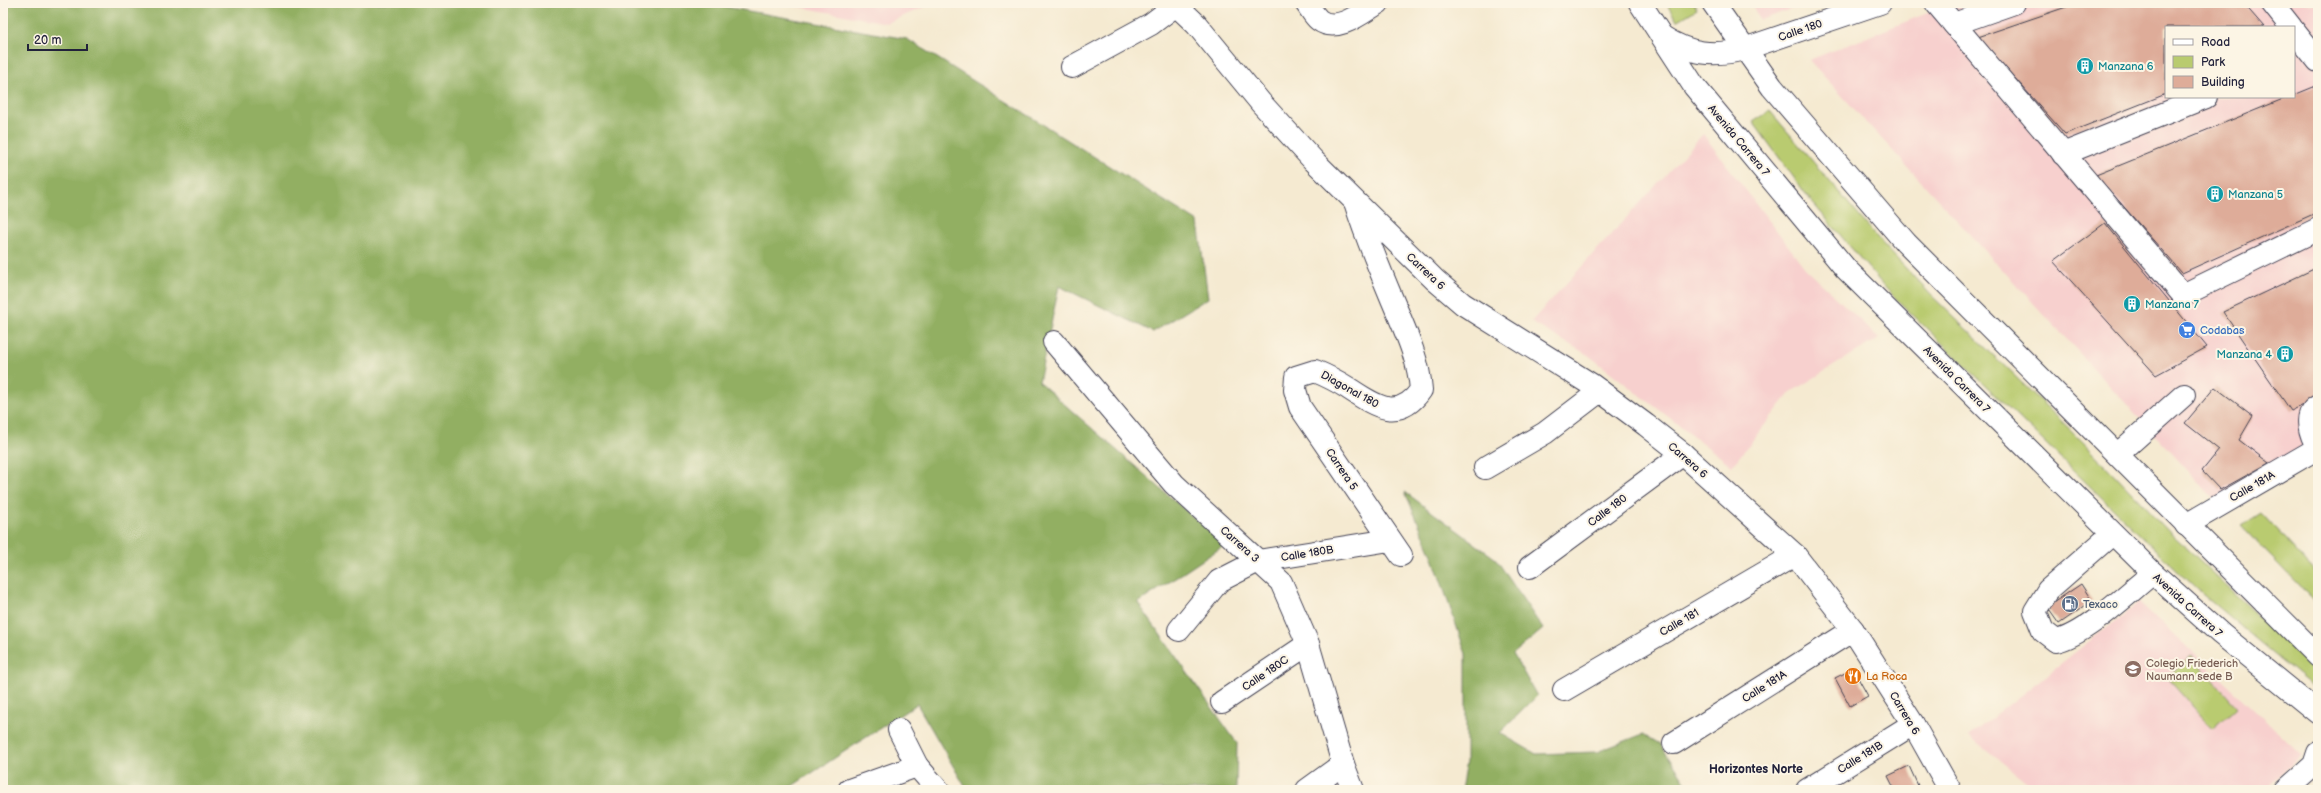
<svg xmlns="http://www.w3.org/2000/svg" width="2321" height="793" viewBox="0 0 2321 793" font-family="'Balsamiq Sans',sans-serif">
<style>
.built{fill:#f7d0ce;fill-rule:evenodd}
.green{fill:#b9cb6f;stroke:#6e7655}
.forest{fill:#92af62;stroke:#5a684e}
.building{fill:#deac99}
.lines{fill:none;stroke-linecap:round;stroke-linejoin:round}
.minor-casing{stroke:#424052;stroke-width:24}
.major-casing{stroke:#424052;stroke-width:24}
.minor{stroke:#fff;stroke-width:22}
.major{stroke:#fff;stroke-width:22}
.labels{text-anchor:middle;stroke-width:4;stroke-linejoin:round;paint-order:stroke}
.street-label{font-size:11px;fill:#22223b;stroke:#fcf5e5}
.culture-label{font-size:11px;fill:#0d838f;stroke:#fcf5e5;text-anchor:start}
.shop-label{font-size:11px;fill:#366cbe;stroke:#fcf5e5;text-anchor:start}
.service-label{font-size:11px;fill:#4e5e75;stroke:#fcf5e5;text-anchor:start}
.education-label{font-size:11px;fill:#785e54;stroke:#fcf5e5;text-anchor:start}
.food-label{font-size:11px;fill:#c56008;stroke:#fcf5e5;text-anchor:start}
.neighbourhood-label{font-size:12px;font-weight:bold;fill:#22223b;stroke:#fcf5e5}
</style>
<rect width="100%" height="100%" fill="#fcf5e5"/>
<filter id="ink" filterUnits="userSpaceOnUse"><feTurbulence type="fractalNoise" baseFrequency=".025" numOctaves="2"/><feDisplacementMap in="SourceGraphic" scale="8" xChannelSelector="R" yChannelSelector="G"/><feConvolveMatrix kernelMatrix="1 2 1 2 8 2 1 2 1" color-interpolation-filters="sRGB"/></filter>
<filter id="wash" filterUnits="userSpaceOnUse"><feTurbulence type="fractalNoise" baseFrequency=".012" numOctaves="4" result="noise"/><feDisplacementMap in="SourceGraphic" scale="16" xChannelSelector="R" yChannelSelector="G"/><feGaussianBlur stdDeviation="0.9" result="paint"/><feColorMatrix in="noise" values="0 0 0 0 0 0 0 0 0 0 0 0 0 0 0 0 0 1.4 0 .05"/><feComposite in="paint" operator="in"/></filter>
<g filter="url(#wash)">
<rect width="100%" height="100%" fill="#f5ead1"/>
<g class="built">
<path d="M778 3H934L887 23Z"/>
<path d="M1751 3H1809L1760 20Z"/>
<path d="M1953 3H2318V438L2216 501 1809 60ZM2166 27H2294V97H2166Z"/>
<path d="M1703 134 1805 268 1879 338 1791 392 1732 466 1588 355 1531 322Z"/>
<path d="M2139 602 2302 755 2264 790H2037L1969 736Z"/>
</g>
<g class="green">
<path d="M1666 3H1694L1697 9 1677 21Z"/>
<path d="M1770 111 1882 243 1931 295 2082 441 2175 538 2284 640 2318 676V691L2196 589 1889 292 1811 201 1753 122Z"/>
<path d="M2261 513 2318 575V605L2241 526Z"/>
<path d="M2191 656 2237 707 2213 729 2167 678Z"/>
</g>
<g class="forest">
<path d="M3 3H703L907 39 1198 222 1208 298 1153 332 1059 286 1039 382 1225 545 1138 603 1237 743 1236 790H967L917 704 786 790H3Z"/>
<path d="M1405 492 1496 559 1543 629 1513 654 1537 696 1500 733 1536 754 1597 752 1643 734 1660 744 1691 790H1461L1466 762V654L1432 555Z"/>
</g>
<g id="blocks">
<g class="building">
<path d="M2078 3H2243L2264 27H2166V94L2065 134 1978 37Z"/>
<path d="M2316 86 2318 89V212L2182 273 2096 175 2288 97H2294V95Z"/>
<path d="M2105 223 2207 347 2156 375 2053 261Z"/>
<path d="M2318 267V397L2291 411 2223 312Z"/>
<path d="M2215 387 2253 416 2239 440 2269 463 2220 490 2202 471 2219 450 2185 423Z"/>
<path d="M2081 584 2092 601 2059 624 2047 607Z"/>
<path d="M1853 669 1868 696 1850 706 1835 678Z"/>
<path d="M1909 766 1920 790H1895L1888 776Z"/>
</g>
</g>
</g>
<g filter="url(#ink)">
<use href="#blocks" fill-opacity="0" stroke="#424052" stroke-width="1"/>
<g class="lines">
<defs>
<g id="minor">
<path d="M1174 3 1196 24 1261 103 1314 161 1435 280 1463 304 1592 385 1646 425 1683 454 1795 555 1853 630 1913 724 1950 790"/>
<path d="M1306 3C1310 8 1314 16 1319 20 1337 34 1363 12 1378 3"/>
<path d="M1936 3 2183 295 2318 229"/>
<path d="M2272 3 2291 27"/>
<path d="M1954 24 2014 3"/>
<path d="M2294 31 2318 61"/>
<path d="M1744 49 1880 3"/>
<path d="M1072 67 1151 24 1176 5"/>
<path d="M2063 154 2206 97"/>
<path d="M1356 205C1366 237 1379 268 1392 299 1404 328 1419 359 1421 390 1398 423 1374 405 1348 388 1337 381 1327 376 1315 371L1296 377 1295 390 1300 407 1401 555"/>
<path d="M1054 342 1174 484 1281 582 1308 644 1343 764 1353 790"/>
<path d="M2318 448C2311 436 2302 414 2318 406"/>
<path d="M2118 454 2184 395"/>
<path d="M1485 468 1545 433 1600 391"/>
<path d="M2186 525 2318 448"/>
<path d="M2112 534 2048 590 2035 611 2043 631 2056 641C2085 635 2128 593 2153 573"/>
<path d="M1530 567 1683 454"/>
<path d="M1179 630 1219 581 1258 561 1390 540"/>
<path d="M1564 690 1795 555"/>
<path d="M1222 702 1308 644"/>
<path d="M899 730 917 766 938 790"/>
<path d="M1674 743 1853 630"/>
<path d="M849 790 917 766"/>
<path d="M1307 790 1343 764"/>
<path d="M1807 790 1913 724"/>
<path d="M2286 790 2314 765 2318 753"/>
</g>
<g id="major">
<path d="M1640 3 1694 86 1846 269 2153 573 2221 634 2318 713"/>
<path d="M1713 3 1772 87 1906 243 2318 656"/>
<path d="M1663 37C1689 54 1714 57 1744 49"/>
</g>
</defs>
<use href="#minor" class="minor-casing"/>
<use href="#major" class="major-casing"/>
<use href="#minor" class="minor"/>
<use href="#major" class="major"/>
</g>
</g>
<defs>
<symbol id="building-disc" viewBox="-11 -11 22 22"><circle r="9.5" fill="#0f9aa8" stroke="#fcf5e5"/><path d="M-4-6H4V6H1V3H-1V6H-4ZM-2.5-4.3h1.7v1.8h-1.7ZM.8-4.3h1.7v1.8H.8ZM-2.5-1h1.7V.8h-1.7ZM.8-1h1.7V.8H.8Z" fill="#fff"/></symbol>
<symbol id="supermarket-disc" viewBox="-11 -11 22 22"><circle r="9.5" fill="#3f7fe0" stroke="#fcf5e5"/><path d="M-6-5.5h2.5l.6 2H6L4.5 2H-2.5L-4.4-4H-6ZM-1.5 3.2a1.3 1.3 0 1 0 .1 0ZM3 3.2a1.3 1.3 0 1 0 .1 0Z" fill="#fff"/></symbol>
<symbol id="fuel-disc" viewBox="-11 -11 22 22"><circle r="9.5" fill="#5c6f8a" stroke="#fcf5e5"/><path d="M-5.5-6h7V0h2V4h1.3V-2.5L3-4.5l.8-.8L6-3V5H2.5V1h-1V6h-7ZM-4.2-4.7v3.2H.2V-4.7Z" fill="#fff"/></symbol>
<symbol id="school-disc" viewBox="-11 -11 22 22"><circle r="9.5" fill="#8d6e63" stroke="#fcf5e5"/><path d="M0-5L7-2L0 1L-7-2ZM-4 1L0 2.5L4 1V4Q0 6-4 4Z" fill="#fff"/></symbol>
<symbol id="restaurant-disc" viewBox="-11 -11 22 22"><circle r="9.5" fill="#e8710a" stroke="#fcf5e5"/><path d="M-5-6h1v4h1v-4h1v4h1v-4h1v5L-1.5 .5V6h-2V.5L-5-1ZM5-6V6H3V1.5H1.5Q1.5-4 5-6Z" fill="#fff"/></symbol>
</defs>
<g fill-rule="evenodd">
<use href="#building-disc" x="2075" y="56" width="20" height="20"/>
<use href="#building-disc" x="2205" y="184" width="20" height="20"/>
<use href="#building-disc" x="2122" y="294" width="20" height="20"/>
<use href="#supermarket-disc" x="2177" y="320" width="20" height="20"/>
<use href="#building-disc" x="2275" y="344" width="20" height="20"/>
<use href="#fuel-disc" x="2060" y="594" width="20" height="20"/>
<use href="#school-disc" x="2123" y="659" width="20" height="20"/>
<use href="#restaurant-disc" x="1843" y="666" width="20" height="20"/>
</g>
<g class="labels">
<g class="street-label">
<text transform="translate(1800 30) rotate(-19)" y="4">Calle 180</text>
<text transform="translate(1739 140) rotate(50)" y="4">Avenida Carrera 7</text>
<text transform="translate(1426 271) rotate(43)" y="4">Carrera 6</text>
<text transform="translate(1957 379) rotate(45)" y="4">Avenida Carrera 7</text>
<text transform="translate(1350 389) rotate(29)" y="4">Diagonal 180</text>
<text transform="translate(1688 460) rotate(41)" y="4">Carrera 6</text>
<text transform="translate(1342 469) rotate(56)" y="4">Carrera 5</text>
<text transform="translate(2252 486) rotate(-30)" y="4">Calle 181A</text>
<text transform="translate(1607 510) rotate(-37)" y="4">Calle 180</text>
<text transform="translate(1240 544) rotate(42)" y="4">Carrera 3</text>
<text transform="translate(1307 553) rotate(-9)" y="4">Calle 180B</text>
<text transform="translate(2188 605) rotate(42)" y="4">Avenida Carrera 7</text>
<text transform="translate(1679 622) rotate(-30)" y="4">Calle 181</text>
<text transform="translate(1265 673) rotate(-34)" y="4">Calle 180C</text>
<text transform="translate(1764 686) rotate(-32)" y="4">Calle 181A</text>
<text transform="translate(1905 713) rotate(59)" y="4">Carrera 6</text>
<text transform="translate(1860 757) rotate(-32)" y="4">Calle 181B</text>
</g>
<g class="culture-label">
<text x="2098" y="70">Manzana 6</text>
<text x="2228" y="198">Manzana 5</text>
<text x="2145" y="308">Manzana 7</text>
<text x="2272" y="358" text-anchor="end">Manzana 4</text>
</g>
<g class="shop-label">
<text x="2200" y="334">Codabas</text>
</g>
<g class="service-label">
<text x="2083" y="608">Texaco</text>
</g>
<g class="education-label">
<text x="2146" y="667">Colegio Friederich<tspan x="2146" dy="13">Naumann sede B</tspan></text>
</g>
<g class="food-label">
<text x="1866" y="680">La Roca</text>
</g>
<g class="neighbourhood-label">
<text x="1756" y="773">Horizontes Norte</text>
</g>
</g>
<rect width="2321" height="793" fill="none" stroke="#fcf5e5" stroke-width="16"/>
<rect x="2165" y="26" width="130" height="72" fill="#fcf5e5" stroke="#a5a1a1"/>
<rect x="2173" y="39" width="20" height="6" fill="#ffffff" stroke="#a5a1a1"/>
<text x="2201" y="46" font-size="12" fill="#22223b">Road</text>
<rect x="2173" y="56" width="20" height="12" fill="#b9cb6f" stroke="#a5a1a1"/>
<text x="2201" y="66" font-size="12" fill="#22223b">Park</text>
<rect x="2173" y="76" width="20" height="12" fill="#deac99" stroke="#a5a1a1"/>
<text x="2201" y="86" font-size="12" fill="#22223b">Building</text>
<path d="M28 44v6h59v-6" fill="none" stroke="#22223b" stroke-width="2"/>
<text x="34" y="44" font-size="12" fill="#22223b" stroke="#fcf5e5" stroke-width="3" paint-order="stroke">20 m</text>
</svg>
